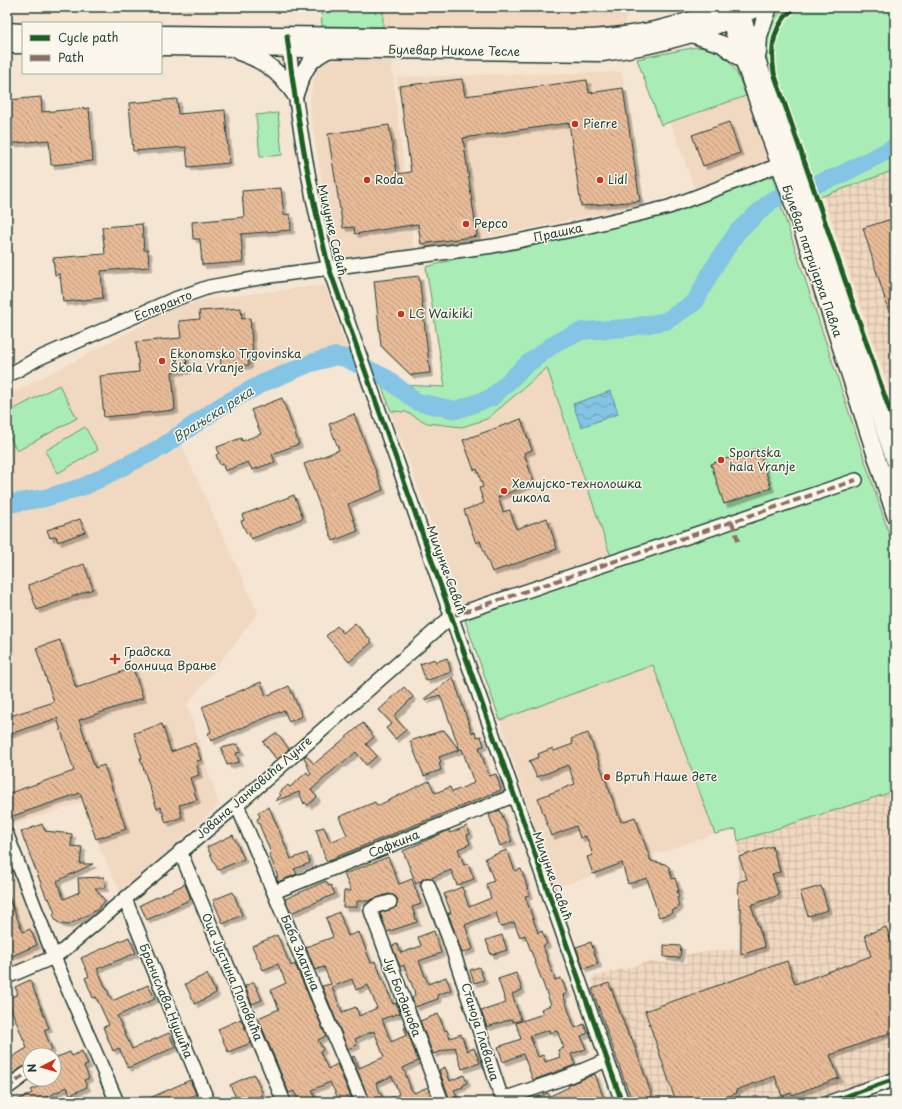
<svg xmlns="http://www.w3.org/2000/svg" width="902" height="1109" viewBox="0 0 902 1109" font-family="'Playpen Sans',sans-serif">
<style>
.built{fill:#f1d8c1}
.industrial{fill:url(#industrial-grid)}
.green{fill:#aaecb5;stroke:#649474}
.water{fill:url(#water-waves);stroke:#5c8e9e}
.lines{fill:none;stroke-linecap:round;stroke-linejoin:round}
.river{stroke:#84c4e4;stroke-width:18}
.building{fill:url(#building-back-hatch);stroke:#1f3d34;fill-rule:evenodd;filter:url(#shadow)}
.minor-casing{stroke:#1f3d34;stroke-width:16}
.major-casing{stroke:#1f3d34;stroke-width:19}
.minor{stroke:#fbf7ec;stroke-width:13}
.major{stroke:#fbf7ec;stroke-width:16}
.quiet{stroke:#8d6e63;stroke-width:4;stroke-dasharray:8 4;stroke-linecap:butt}
.cycleway-casing{stroke:#fbf7ec;stroke-width:8}
.cycleway{stroke:#1b5e20;stroke-width:5}
.poi-dot{fill:#c8321e;stroke:#fbf7ec;stroke-width:1.5}
.labels{text-anchor:middle;stroke-width:3;stroke-linejoin:round;paint-order:stroke}
.street-label{font-size:12px;fill:#1f3d34;stroke:#fbf7ec}
.poi-label{font-size:12px;fill:#1f3d34;stroke:#fbf7ec;text-anchor:start}
.water-label{font-size:13px;font-style:italic;fill:#385f60;stroke:#fbf7ec}
</style>
<defs>
<pattern id="industrial-grid" width="8" height="8" patternUnits="userSpaceOnUse"><rect width="8" height="8" fill="#f1d8c1"/><path d="M0 4h8M4 0v8" fill="none" stroke="#cebaa6"/></pattern>
<pattern id="water-waves" width="16" height="10" patternUnits="userSpaceOnUse"><rect width="16" height="10" fill="#84c4e4"/><path d="M0 5q4-4 8 0t8 0" fill="none" stroke="#6ba0ba"/></pattern>
<pattern id="building-back-hatch" width="6" height="6" patternUnits="userSpaceOnUse"><rect width="6" height="6" fill="#e8bb98"/><path d="M-1 5l2 2M0 0l6 6M5-1l2 2" fill="none" stroke="#bb997d"/></pattern>
<filter id="shadow"><feDropShadow dx="3.5" dy="3.5" stdDeviation="0" flood-color="#0004"/></filter>
</defs>
<rect width="100%" height="100%" fill="#f5e5d3"/>
<filter id="ink" filterUnits="userSpaceOnUse"><feTurbulence type="fractalNoise" baseFrequency=".025" numOctaves="2"/><feDisplacementMap in="SourceGraphic" scale="8" xChannelSelector="R" yChannelSelector="G"/><feConvolveMatrix kernelMatrix="1 2 1 2 8 2 1 2 1" color-interpolation-filters="sRGB"/></filter>
<g filter="url(#ink)">
<g class="built">
<path d="M394 7H632L629 11 623 26 564 31 383 27V10Z"/>
<path d="M337 58 391 60 414 252 340 262 331 237 310 111 311 90 316 73 324 63Z"/>
<path d="M621 72 624 83 641 205 420 251 397 77Z"/>
<path d="M746 96 770 167 696 193 671 122Z"/>
<path d="M325 285 347 350 333 348 259 375 227 394 155 444 85 480 43 493 7 498V396L175 308 208 299Z"/>
<path d="M547 367 610 554 461 605 391 412H406L427 423 462 427 487 419Z"/>
<path d="M182 446 258 613 187 705 219 805 121 893 96 839 83 802 7 827V510L81 496Z"/>
<path d="M653 665 715 834 555 888 500 720Z"/>
<path d="M7 850 48 954 7 971Z"/>
</g>
<g class="industrial">
<path d="M127 7H373V9L127 12Z"/>
<path d="M895 170V405L823 196Z"/>
<path d="M895 791V1071L805 1102H634L591 978 648 962 686 963V954L739 949 738 841Z"/>
</g>
<g class="green">
<path d="M373 7H394L383 10V27L322 26 321 10 373 9Z"/>
<path d="M784 7H895V170L823 196 813 198 764 61C765 35 767 28 784 7Z"/>
<path d="M696 47C730 49 735 68 746 96L661 125 637 59Z"/>
<path d="M278 113 282 155 260 157 256 115Z"/>
<path d="M770 167 782 209 895 552V791L738 841 736 829 715 834 653 665 500 720 465 620 618 565 610 554 547 368 487 419 462 427 427 423 406 412 391 411 381 384 445 387 426 267 696 193Z"/>
<path d="M59 385 77 418 17 451 7 432V413Z"/>
<path d="M85 427 98 450 58 473 45 451Z"/>
</g>
<path class="water" d="M611 391 618 414 581 427 573 404Z"/>
<g class="lines">
<path class="river" d="M7 504 45 498 85 486 162 447 221 406 263 383 311 363 336 356 345 358 386 378 417 402 456 410 491 398 526 365 558 341 582 331 626 328 666 321 695 302 712 270 738 231 772 200 838 176 895 147"/>
</g>
<g class="building">
<path d="M462 79 465 96 587 80 589 93 623 88 640 201 581 206 569 123 463 138 477 236 421 244 418 224 355 234 354 227 343 228 328 134 389 125 397 174 411 172 399 86Z"/>
<path d="M41 97 42 112 89 108 93 161 51 165 49 140 7 144V100Z"/>
<path d="M177 99 178 114 225 110 229 163 188 167 186 147 133 151 129 103Z"/>
<path d="M729 122 740 153 703 166 692 135Z"/>
<path d="M281 188 284 215 290 214 291 230 241 234 243 262 202 265 200 239H193L192 222 244 217 242 191Z"/>
<path d="M895 218V325H893L863 228Z"/>
<path d="M142 224 144 250H148L149 267 101 271 103 298 63 302 60 274 55 275 53 258 105 254 102 227Z"/>
<path d="M419 276 430 373 411 375 381 346 374 281Z"/>
<path d="M241 308 242 319 250 318 253 357H248L249 365 221 367 220 352 186 355 187 370 172 372 175 410 104 417 100 376 139 372 136 342 181 338 179 321 200 319 199 311Z"/>
<path d="M282 398 299 444 272 454 275 462 252 470 248 462 225 471 223 464 220 465 216 455 219 453 217 447 241 438 242 441 261 434 251 410Z"/>
<path d="M354 414 383 490 348 504 358 531 333 541 304 464 339 450 329 424Z"/>
<path d="M521 419 532 450 524 453 534 483 498 497 503 512 510 510 516 529 547 518 557 549 492 572 480 541 476 543 464 510 484 503 479 488 483 487 477 469 474 470 463 440Z"/>
<path d="M758 448 771 488 724 504 711 464Z"/>
<path d="M294 495 303 518 251 539 249 533 247 534 241 521 244 520 242 515Z"/>
<path d="M80 519 85 532 58 542 56 536 50 538 47 530Z"/>
<path d="M84 564 93 589 37 610 28 585Z"/>
<path d="M355 623 372 642 349 662 326 636 337 626 343 633Z"/>
<path d="M60 640 76 688 133 668 143 698 79 720 95 768 104 765 126 829 96 839 80 793 7 818V794L74 771 57 718 7 735V717L54 702 36 648Z"/>
<path d="M447 658 451 672 426 681 420 664 435 659 436 662Z"/>
<path d="M453 677 472 733 475 732 477 737 481 736 484 746 479 747 489 776 496 774 501 790 326 861 316 829 324 827 330 842 347 835 339 817 375 802 377 806 429 781 435 793 450 787 452 792 474 783 462 749 460 750 440 695 425 700 424 699Z"/>
<path d="M261 682 266 696 289 686 302 716 289 722 284 710 211 741 208 733 211 732 208 722 202 707Z"/>
<path d="M404 687 413 697 394 716 406 730 395 739 386 728 392 724 379 710Z"/>
<path d="M363 723 374 737 366 744 377 756 366 765 356 752 342 764 341 763 311 790 317 797 308 805 305 802 304 804 299 792 275 801 281 795 279 793 288 785 290 787 307 772 309 776 311 774 304 757 306 755 314 764Z"/>
<path d="M162 724 171 752 195 743 201 760 196 761 199 775 190 778 197 800 179 805 182 817 166 823 161 807 157 809 140 758H142L134 733Z"/>
<path d="M444 730 459 750 439 757 441 762 439 763 441 770 424 776 410 741Z"/>
<path d="M588 733 621 822 635 817 651 861 665 864 669 867 672 879 675 878 679 891H677L679 897 677 898 679 907 672 911 673 913 659 917 647 878 628 884 622 863 593 874 587 857 593 855 586 836 580 838 576 826 551 836 538 798 575 784 568 765 537 777 529 761 539 757 538 754 553 748 554 751 573 744 571 739Z"/>
<path d="M274 734H278L289 749 277 760 263 742Z"/>
<path d="M238 744 241 752 236 753 239 762 227 765 221 748Z"/>
<path d="M269 807 291 859 307 853 310 863 294 869 297 874 278 882 276 877H278L269 854 271 853 257 819 260 817 258 812Z"/>
<path d="M500 810 512 841 500 846 489 815Z"/>
<path d="M42 824 45 831 72 834 71 846 82 847 80 864H93L57 881 64 899 79 892 78 878 104 877 105 888H95L105 901 97 910 68 925 61 924 56 921 53 914 55 913 49 898 47 899 21 832Z"/>
<path d="M467 826 470 834 467 835 470 844 458 849 464 865 468 863 474 879 457 885 451 870 431 878H425L416 884 403 851 449 830 450 833Z"/>
<path d="M233 835 244 859 218 870 207 847Z"/>
<path d="M772 846 780 872 772 874 779 895 751 905 765 947 741 955V908L739 909 738 882 747 879 739 857Z"/>
<path d="M507 850 515 871 521 869 530 895 525 896 538 933 542 931 547 944 543 946 555 980 561 978 567 993 563 995 575 1028 584 1024 588 1033 581 1036 586 1049 571 1054 575 1065 533 1080 523 1054 503 1062 498 1047 521 1039 516 1023 543 1014 541 1009 551 1005 525 935 520 937 514 922 500 927 496 912 465 925 473 949 462 953 448 913H451L444 894 462 887 469 907 491 898 486 884 494 881 485 858ZM549 1030 550 1033 557 1031 564 1048 558 1050 560 1057 545 1062 543 1055 538 1057 530 1036Z"/>
<path d="M388 857 399 884 412 879 421 904 412 907 417 922 387 932 380 913 396 907 398 900 395 896 388 894 369 901H357V907H343L344 891H351L344 874Z"/>
<path d="M326 881 329 886 331 885 335 894 291 913 285 899Z"/>
<path d="M185 884 191 899 147 920 140 905Z"/>
<path d="M821 886 828 910 808 916 800 892Z"/>
<path d="M233 892 242 915 223 924 213 900Z"/>
<path d="M7 894 23 932 30 929 37 945 7 958Z"/>
<path d="M339 912 348 936 359 932 371 963 375 961 393 1004 396 1003 400 1013 382 1019 391 1042 407 1035 404 1028 406 1027 418 1061 403 1068 411 1089 414 1093 428 1087 433 1102H370L352 1057 354 1056 359 1068 384 1057 374 1031 355 1039 357 1045 348 1049 322 986 331 984 324 967 315 970 306 947 333 937 326 918ZM352 979 356 990 368 985 377 1008 359 1016 356 1007 342 1012 332 987ZM392 1076 399 1094 384 1101 376 1083Z"/>
<path d="M886 927 895 952V1031L830 1055 839 1078 792 1095 791 1093 782 1096 775 1076 736 1090 737 1093 717 1100 715 1096 698 1102H676L645 1011 787 961 795 984 871 956 865 935Z"/>
<path d="M434 931 441 953 419 961 428 984 446 977 451 990 437 995 438 999 415 1007 412 998 415 996 414 990 404 965 400 967 392 946 397 944 401 953 421 946 418 937Z"/>
<path d="M277 935 291 966 295 964 326 1036 318 1040 323 1050 320 1052 328 1069 337 1064 353 1102H340L330 1082 312 1090 317 1102H299L294 1091 289 1093 258 1018 279 1009 271 990 286 983 278 964 263 970 252 946Z"/>
<path d="M502 935 507 950 491 955 486 940Z"/>
<path d="M129 937 136 953 97 969 112 1001 148 985 155 999 117 1016 132 1049 169 1033 175 1047 128 1068 119 1048 113 1051 103 1027 109 1025 96 997 93 998 85 978 89 976 81 958Z"/>
<path d="M591 942 598 964 584 969 576 947Z"/>
<path d="M664 945 681 946 680 958 664 957Z"/>
<path d="M479 967 484 980 474 983 470 970Z"/>
<path d="M516 973 522 990 512 994 521 1020 513 1022 512 1019 487 1027 481 1011 506 1003 498 979Z"/>
<path d="M207 974 216 993 195 1004 185 984Z"/>
<path d="M30 980 49 1028 44 1030 52 1050 40 1055H30V1064L21 1068 7 1078V1056L10 1061 13 1059 12 1057 27 1048 7 999 18 994 15 987Z"/>
<path d="M254 982 262 1000 252 1004 245 986Z"/>
<path d="M609 983 629 1037 631 1036 654 1102H632L592 989Z"/>
<path d="M438 1014 445 1031 447 1030 450 1038 461 1034 467 1051 474 1048 480 1063 462 1069 455 1047 433 1054 420 1021Z"/>
<path d="M241 1019 251 1043 228 1052 218 1029Z"/>
<path d="M82 1051 88 1065 84 1066 89 1078 84 1080 87 1087 70 1095 67 1087 37 1102H14L32 1093 31 1090 54 1079V1067L58 1065 55 1058 70 1052 72 1056Z"/>
<path d="M445 1067 450 1081 464 1075 467 1083 463 1085V1087L454 1090 457 1097 450 1100 439 1070Z"/>
<path d="M254 1074 263 1095 246 1102H238L230 1085Z"/>
<path d="M595 1074 605 1102H526L548 1093 550 1096 569 1087 568 1085Z"/>
<path d="M190 1080 196 1094 180 1102H141Z"/>
</g>
<g class="lines">
<defs>
<g id="minor">
<path d="M288 40C297 116 310 194 329 268L622 1102"/>
<path d="M7 376 37 359 172 300 209 287 270 276 493 246 577 229 669 207 779 165"/>
<path d="M881 474 895 470"/>
<path d="M237 805 362 1102"/>
<path d="M7 835 54 957 117 1102"/>
<path d="M180 851 284 1102"/>
<path d="M428 885 448 936 500 1093 503 1097 512 1096 567 1077 607 1060"/>
<path d="M274 892 513 796"/>
<path d="M125 899 208 1102"/>
<path d="M390 902 376 906 371 910 372 914 442 1102"/>
<path d="M7 977 54 957 65 949 237 805 452 616 856 480"/>
<path d="M7 1088 26 1074"/>
<path d="M830 1102 895 1079"/>
<path d="M874 1102 895 1095"/>
</g>
<g id="major">
<path d="M739 7 895 461"/>
<path d="M726 10 815 267 895 515"/>
<path d="M7 31 23 32"/>
<path d="M161 34 590 38C637 35 680 28 722 7"/>
<path d="M691 34 722 44 744 61"/>
<path d="M7 45H23"/>
<path d="M161 47 602 53C657 46 709 32 759 7"/>
<path d="M239 52C266 61 278 71 295 94"/>
<path d="M758 53 759 36 769 7"/>
<path d="M295 94C303 72 307 59 330 49"/>
</g>
</defs>
<use href="#minor" class="minor-casing"/>
<use href="#major" class="major-casing"/>
<use href="#minor" class="minor"/>
<use href="#major" class="major"/>
<g class="quiet">
<path d="M732 522 739 543"/>
<path d="M452 616 856 480"/>
<path d="M7 1088 26 1074"/>
</g>
<defs>
<g id="cycleway">
<path d="M796 7C773 23 770 46 774 73L895 426"/>
<path d="M287 36C296 113 310 193 329 268L622 1102"/>
<path d="M830 1102 895 1079"/>
</g>
</defs>
<use href="#cycleway" class="cycleway-casing"/>
<use href="#cycleway" class="cycleway"/>
</g>
</g>
<g class="poi-dot">
<circle cx="575" cy="124" r="4"/>
<circle cx="367" cy="180" r="4"/>
<circle cx="600" cy="180" r="4"/>
<circle cx="466" cy="224" r="4"/>
<circle cx="401" cy="314" r="4"/>
<circle cx="162" cy="361" r="4"/>
<circle cx="721" cy="460" r="4"/>
<circle cx="504" cy="491" r="4"/>
<path d="M113 653h4v4h4v4h-4v4h-4v-4h-4v-4h4z"/>
<circle cx="607" cy="777" r="4"/>
</g>
<g class="labels">
<g class="street-label">
<text transform="translate(454 51) rotate(1)" y="4">Булевар Николе Тесле</text>
<text transform="translate(332 230) rotate(77)" y="4">Милунке Савић</text>
<text transform="translate(558 233) rotate(-12)" y="4">Прашка</text>
<text transform="translate(812 261) rotate(71)" y="4">Булевар патријарха Павла</text>
<text transform="translate(163 306) rotate(-22)" y="4">Есперанто</text>
<text transform="translate(446 570) rotate(70)" y="4">Милунке Савић</text>
<text transform="translate(254 788) rotate(-41)" y="4">Јована Јанковића Лунге</text>
<text transform="translate(394 844) rotate(-22)" y="4">Софкина</text>
<text transform="translate(552 876) rotate(70)" y="4">Милунке Савић</text>
<text transform="translate(300 953) rotate(67)" y="4">Баба Златина</text>
<text transform="translate(232 977) rotate(67)" y="4">Оца Јустина Поповића</text>
<text transform="translate(402 997) rotate(69)" y="4">Југ Богданова</text>
<text transform="translate(166 1001) rotate(68)" y="4">Бранислава Нушића</text>
<text transform="translate(480 1032) rotate(73)" y="4">Станоја Главаша</text>
</g>
<g class="poi-label">
<text x="583" y="128">Pierre</text>
<text x="375" y="184">Roda</text>
<text x="608" y="184">Lidl</text>
<text x="474" y="228">Pepco</text>
<text x="409" y="318">LC Waikiki</text>
<text x="170" y="358">Ekonomsko Trgovinska<tspan x="170" dy="14">Škola Vranje</tspan></text>
<text x="729" y="457">Sportska<tspan x="729" dy="14">hala Vranje</tspan></text>
<text x="512" y="488">Хемијско-технолошка<tspan x="512" dy="14">школа</tspan></text>
<text x="124" y="656">Градска<tspan x="124" dy="14">болница Врање</tspan></text>
<text x="615" y="781">Вртић Наше дете</text>
</g>
<g class="water-label">
<text transform="translate(213 414) rotate(-32)" y="5">Врањска река</text>
</g>
</g>
<rect width="902" height="1109" fill="none" stroke="#fbf7ec" stroke-width="24"/>
<rect x="12" y="12" width="878" height="1085" fill="none" stroke="#1f3d34" stroke-width="1.5" filter="url(#ink)"/>
<rect x="22" y="22" width="140" height="52" fill="#fbf7ec" stroke="#a3ada2"/>
<rect x="30" y="35" width="20" height="6" fill="#1b5e20" stroke="#a3ada2"/>
<text x="58" y="42" font-size="12" fill="#1f3d34">Cycle path</text>
<rect x="30" y="55" width="20" height="6" fill="#8d6e63" stroke="#a3ada2"/>
<text x="58" y="62" font-size="12" fill="#1f3d34">Path</text>
<g transform="translate(42 1067) rotate(264)"><circle r="19" fill="#fbf7ec" stroke="#a3ada2"/>
<path d="M0-3L7 15L0 10L-7 15Z" fill="#c8321e"/>
<text y="-6" font-size="11" font-weight="bold" text-anchor="middle" fill="#1f3d34">N</text>
</g>
</svg>
